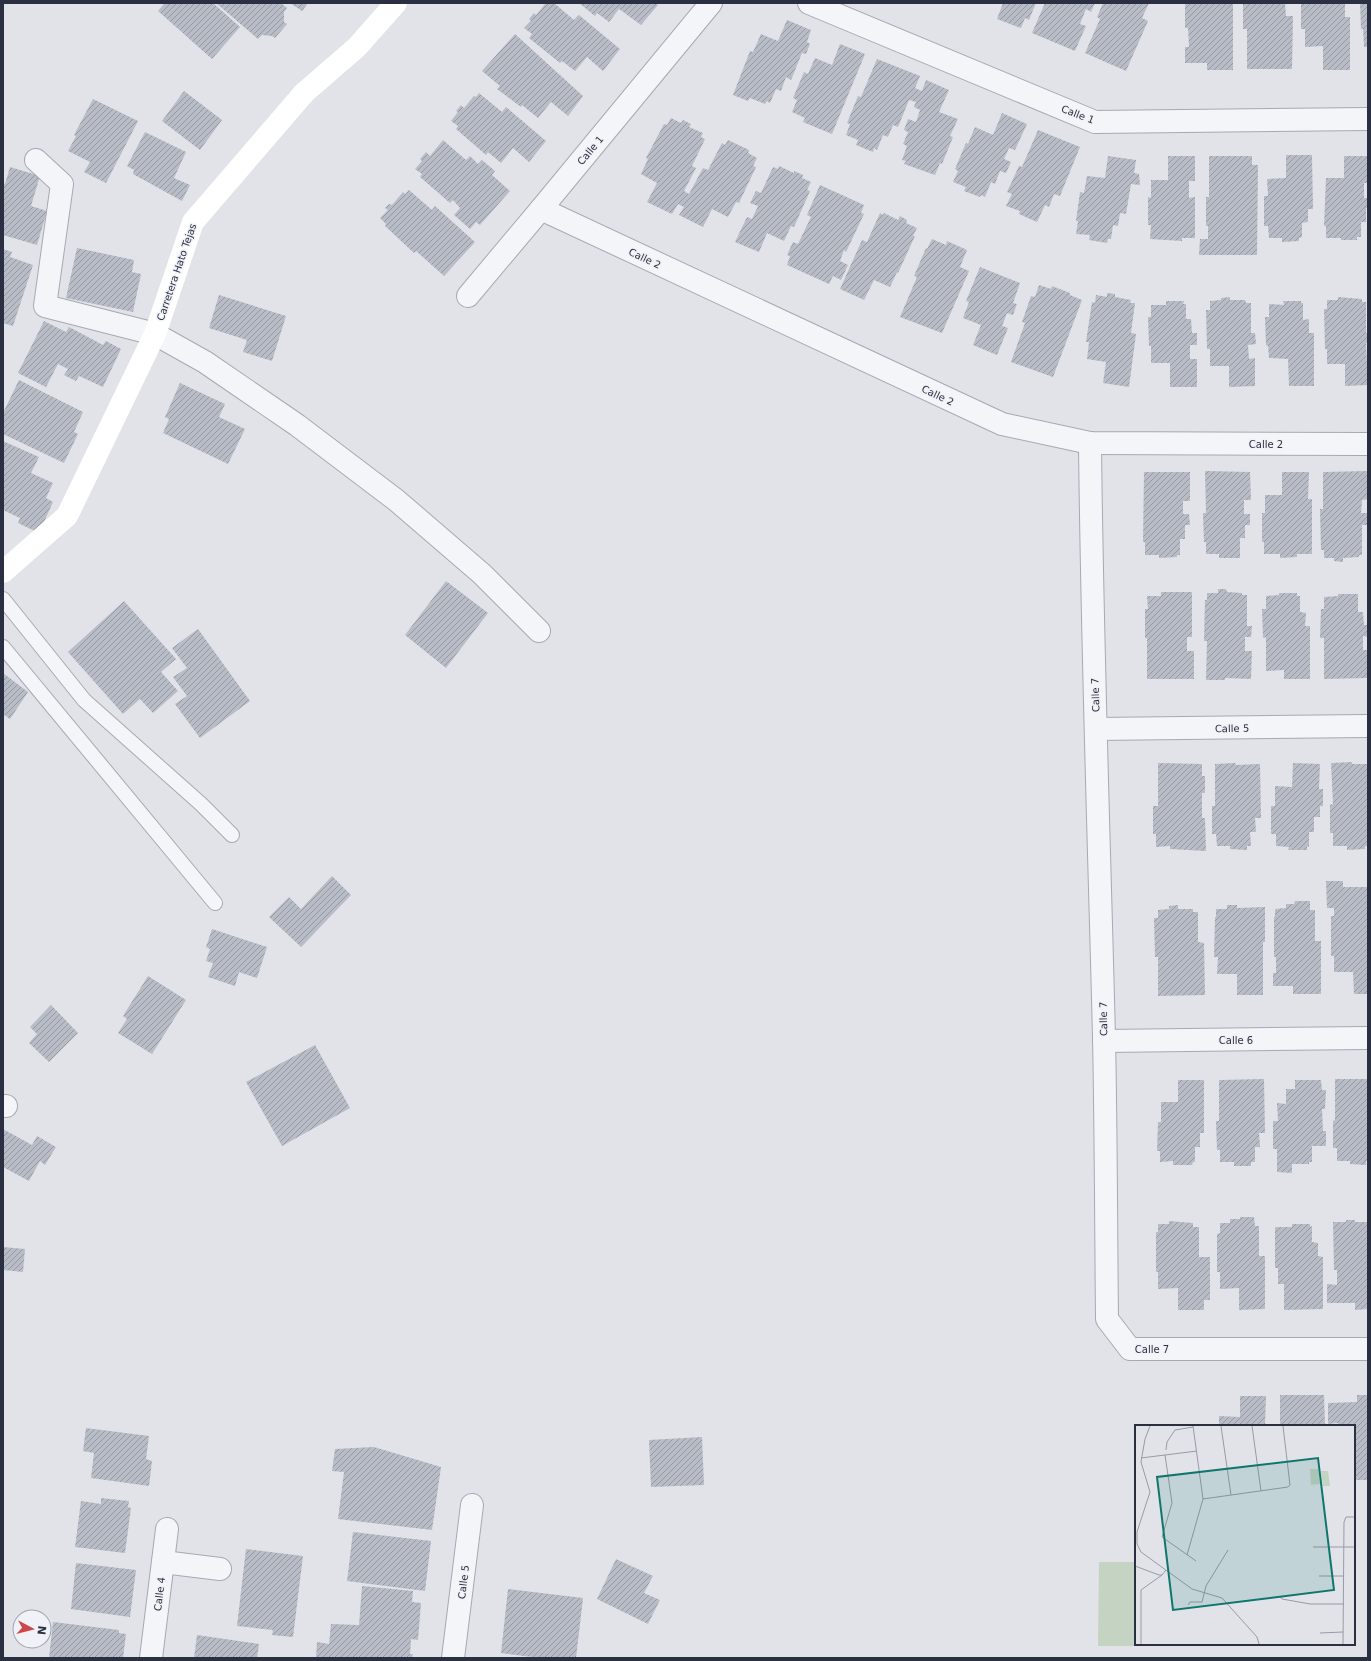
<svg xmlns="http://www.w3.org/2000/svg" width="1371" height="1661" viewBox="0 0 1371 1661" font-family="'DejaVu Sans',sans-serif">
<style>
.pitch{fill:#c4d3c2}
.building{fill:url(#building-hatch)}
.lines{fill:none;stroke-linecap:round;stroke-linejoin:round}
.lane-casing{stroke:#a6a9b3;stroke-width:16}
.street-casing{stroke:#a6a9b3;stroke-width:24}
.lane{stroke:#f4f5f8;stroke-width:14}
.street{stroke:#f4f5f8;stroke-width:22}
.secondary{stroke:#fff;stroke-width:22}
.labels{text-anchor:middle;stroke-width:3;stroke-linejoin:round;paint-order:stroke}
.street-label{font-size:10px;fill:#2a2f41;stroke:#f1f2f7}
.inset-road{fill:none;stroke:#989ba6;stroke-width:1}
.view{fill:#0f766e;fill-opacity:0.15;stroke:#0f766e;stroke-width:2}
.inset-edge{fill:none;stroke:#2a2f41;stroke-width:2}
</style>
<defs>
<pattern id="building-hatch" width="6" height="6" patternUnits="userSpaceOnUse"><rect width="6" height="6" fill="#b8bcc6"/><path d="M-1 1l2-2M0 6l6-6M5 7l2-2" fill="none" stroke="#9699a2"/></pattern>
</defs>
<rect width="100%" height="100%" fill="#e1e3e9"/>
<path class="pitch" d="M1099 1562H1136V1644H1260V1646H1098Z"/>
<g class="building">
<path d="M165 3H213L240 27 212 59 158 11Z"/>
<path d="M216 3H281L287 8 284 12V22L287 24 275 38 272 36 262 35 258 39Z"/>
<path d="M290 3H308L302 11Z"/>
<path d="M546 3H554L574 20 579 15 620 49 603 71 587 57 575 71 562 61 560 63 529 38 532 34 524 28 531 21 529 19 534 13 536 15Z"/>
<path d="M579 3H655L658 5 641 25 619 9 609 22 597 13 595 16Z"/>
<path d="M1003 3H1036L1029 20 1025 18 1021 28 997 19Z"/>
<path d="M1045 3H1095L1091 12 1086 9 1080 24 1086 26 1075 51 1032 33Z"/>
<path d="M1103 3H1149L1142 18 1148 21 1126 71 1085 53 1100 19 1097 17Z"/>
<path d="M1185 3H1233V70H1207V63H1185V47H1189L1188 28H1185Z"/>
<path d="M1243 3H1285L1286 16H1293L1292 69H1247V29H1243Z"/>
<path d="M1301 3 1345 4V17H1350V70H1323V46L1305 47V29H1301Z"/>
<path d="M1360 3H1368V47H1364L1363 29H1361Z"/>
<path d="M787 20 811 30 807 42 810 44 806 54 802 53 791 80 786 77 781 91 776 89 770 103 767 101 765 104 750 98 748 101 733 95 750 51 753 52 761 34 778 41Z"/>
<path d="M515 34 583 96 568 116 551 102 538 118 522 105 521 107 497 89 500 86 482 71Z"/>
<path d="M840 44 865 54 832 134 803 122 805 118 792 112 797 100 793 98 804 72 808 74 815 58 832 65Z"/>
<path d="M877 59 920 76 915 88 922 91 926 80 949 90 939 112 958 119 950 136 953 137 942 164 940 163 935 175 904 164 906 161 902 160 907 146 903 144 908 132 904 130 908 119 916 122 920 110 914 107 916 102 909 100 898 127 893 125 888 137 883 135 877 150 874 148 873 152 856 145 858 140 846 135 850 124 847 123 858 96 861 97Z"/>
<path d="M184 91 222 120 200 150 162 121Z"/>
<path d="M479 93 502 112 506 107 546 141 529 162 513 148 501 163 488 152 486 155 456 129 458 126 451 121 458 112 456 111 461 105 464 108 474 96 476 97Z"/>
<path d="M93 99 138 121 106 183 84 172 90 162 68 151 76 136 74 135Z"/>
<path d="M1002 113 1027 124 1015 150 1009 148 1004 159 1011 162 1006 173 1000 171 995 184 991 182 985 197 981 195 980 197 964 191 966 187 953 182 958 171 955 169 966 143 968 144 975 127 993 135Z"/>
<path d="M671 118 681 123 683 120 691 124 689 127 703 133 701 137 705 139 692 166 696 168 684 191 689 194 703 168 708 170 722 143 725 145 728 140 749 150 748 153 757 158 753 166 756 167 739 203 736 202 728 217 712 209 703 227 679 215 684 207 678 204 672 214 647 202 657 183 641 174 648 159 646 158 664 124 667 125Z"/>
<path d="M1038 130 1080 147 1060 196 1054 194 1049 207 1045 205 1037 222 1019 214 1020 211 1006 206 1012 194 1007 192 1019 166 1022 167Z"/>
<path d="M145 132 186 152 174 178 190 185 182 201 133 174 134 170 127 166Z"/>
<path d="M443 140 466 160 470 156 478 164 482 160 495 171 492 175 510 191 480 225 476 222 470 229 454 215 460 208 453 200 450 203 420 177 422 174 415 169 422 161 420 159 426 152 430 156Z"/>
<path d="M1286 155H1312L1313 209H1308V222L1302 223V237L1299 238V241L1282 242V238H1269L1268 226H1264V196H1268L1267 179 1286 178Z"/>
<path d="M1108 156 1136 160 1134 173 1139 174 1140 185 1131 184 1126 214 1120 213 1118 226 1113 225 1111 239H1108L1107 243 1089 240 1090 235 1076 234 1078 221H1076L1080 192 1084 193 1087 176 1105 178Z"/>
<path d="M1168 156H1195V181H1189V198L1195 197V238H1182V241L1150 239 1151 225H1148V197L1151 198V180H1168Z"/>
<path d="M1209 156H1252V165H1258L1257 255H1199L1200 239H1208V226H1206V197H1209Z"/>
<path d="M1344 156H1368V183H1364V198H1368V208H1366V222H1361V237H1357V240H1341V238H1326V226H1324L1326 178H1344Z"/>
<path d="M779 166 794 173V171L803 175 802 178 811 182 807 190 810 191 794 227 791 226 784 241 767 233 759 252 735 242 747 217 752 219 758 206 750 203 756 191 761 193 773 167 778 169Z"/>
<path d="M10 167 40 176 31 206 47 211 37 245 3 235V183L5 184Z"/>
<path d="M820 185 864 205 861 213 864 214 846 252 844 250 840 261 848 265 841 280 833 276 829 284 787 265 790 256 787 255 793 242 798 244 811 217 807 215Z"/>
<path d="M409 190 432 210 435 206 475 242 444 276 416 251 414 253 385 226 386 224 380 218 388 210 385 208 389 204 392 205 403 192 405 194Z"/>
<path d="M880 213 883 215 884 213 898 220 900 216 907 220 906 223 917 228 913 236H915L898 273 897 272 890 287 874 280 864 300 840 289 862 240 867 242Z"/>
<path d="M932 239 946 245 947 241 967 250 960 267 969 271 942 333 900 317 917 277 914 276 926 248 927 249Z"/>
<path d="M77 248 134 260 132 272 141 274 133 312 66 298Z"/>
<path d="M3 249 12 252 10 257 33 265 13 326 3 323Z"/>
<path d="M980 267 1020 283 1013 303 1017 304 1013 315 1007 313 1002 326 1008 328 997 355 973 345 981 325 963 318 969 302 966 301Z"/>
<path d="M1039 285 1051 289 1052 286 1070 293V295L1082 300 1053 377 1011 362 1025 323 1022 322 1031 296 1035 297Z"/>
<path d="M1107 293 1115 294V297L1131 300 1130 303H1135L1131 333 1136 334 1129 387 1103 383 1106 362 1087 359 1089 342H1086L1092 302 1095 303 1096 295 1107 297Z"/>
<path d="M219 295 286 316 272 361 243 352 247 340 209 328Z"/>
<path d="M1230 297V300H1245L1246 303H1251V333H1255L1256 344 1248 345 1249 359 1255 358V386L1229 387V366H1210V349H1207L1206 310H1210V301L1221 300V298Z"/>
<path d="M1338 297 1362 299V302H1366V333H1368V343H1366L1368 385 1345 386V364H1327V349H1325L1324 309H1327V300H1338Z"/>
<path d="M1166 301H1184L1183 304H1186V319H1191L1192 333H1197V345H1190V359H1197V387H1170V363H1151V346H1149L1148 317H1151V305H1166Z"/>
<path d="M1283 301H1301V303H1303V320L1309 319V333H1314V386H1289L1288 359 1269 358 1268 346 1266 345 1265 317H1269V304L1284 305Z"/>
<path d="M44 321 66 332 69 327 103 345 106 341 121 349 103 387 79 376 76 381 64 375 68 369 58 364 46 387 18 373Z"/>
<path d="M19 380 83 412 74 432 78 434 64 463 3 434V413Z"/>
<path d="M180 383 225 404 219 417 245 429 228 464 163 433 169 419 165 417Z"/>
<path d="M3 441 39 457 31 473 53 483 46 498 53 502 39 533 18 523 20 518 3 510Z"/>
<path d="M1205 471 1250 472 1251 500H1244V514H1250V525H1245V538H1240V558H1219V554H1206V542H1204L1203 513H1206Z"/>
<path d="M1368 471V499L1362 500 1361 513H1368V525H1362V555H1359V557L1343 558V562L1334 561V558H1324V550H1321L1320 509H1323V472Z"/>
<path d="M1144 472H1190V501H1183V514H1189L1190 525H1185V539H1180V555H1177V557L1159 558V555H1145V542H1143Z"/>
<path d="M1282 472H1309L1308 499H1312V554H1297V557L1280 558V554H1264V542H1262V513H1265V495H1282Z"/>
<path d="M446 581 488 613 446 668 405 635Z"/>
<path d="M1218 589H1226L1227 592 1242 593V595H1247V626H1252L1251 637H1245V651H1252L1251 679 1225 678V680H1206L1207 641H1204L1205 600H1207V593H1218Z"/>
<path d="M1161 592H1192V637H1187V651H1194V679H1147V638H1145V609H1148L1147 596H1161Z"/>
<path d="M1279 593H1297V596H1300V612L1306 613 1305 626H1310V679H1284V670L1266 671V637L1263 638 1262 609H1266V596L1279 595Z"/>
<path d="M1338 594H1358V612H1363L1364 625H1368V637L1363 636V650H1368V678L1324 679V638H1320L1321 609H1324V597L1338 596Z"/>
<path d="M124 601 176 659 161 672 178 691 153 713 140 699 123 714 68 652Z"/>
<path d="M198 629 250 701 200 738 175 704 187 696 173 677 187 668 172 648Z"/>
<path d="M3 673 28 692 10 719 3 714Z"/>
<path d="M1352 762V764H1368V846H1365V849L1347 850V846H1333V833H1330V805L1333 804 1331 763Z"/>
<path d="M1158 763 1202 764V776H1205V793H1202V818H1205L1206 851 1170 849V846L1156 847V834H1153V806H1158Z"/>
<path d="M1235 763 1236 765 1260 764 1261 818H1255L1256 832H1250L1251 846H1247V850L1230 849V846H1217L1216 834H1212V806H1215V764Z"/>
<path d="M1293 763 1320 764 1319 789H1323V806H1320V817H1314V832H1309V847L1307 846V850H1288L1289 847 1276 846V834H1271V806H1275V786L1292 787Z"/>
<path d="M332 876 351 895 301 947 269 917 289 897 301 909Z"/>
<path d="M1326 881H1343V887H1368V994H1354L1353 972H1334V956H1331V916H1334V908H1327Z"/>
<path d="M1295 901H1310V910H1315V941H1321V994H1293V986H1273V973H1276V957H1274V917L1275 916V909L1286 908V904H1294Z"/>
<path d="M1178 905V909H1193V912H1198V942L1204 943 1205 995 1158 996V957H1155L1154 918H1158V910L1169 909V906Z"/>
<path d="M1227 905H1237V908L1265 907V942H1263V995H1237V974H1217L1218 957H1214L1215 917H1216V909H1227Z"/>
<path d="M212 929 267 947 257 978 239 972 235 986 208 977 213 963 206 961 210 949 206 947Z"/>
<path d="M148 976 186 1000 152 1054 118 1033 127 1019 123 1016Z"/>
<path d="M51 1005 78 1033 49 1062 29 1043 37 1034 30 1027Z"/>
<path d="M315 1045 350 1108 282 1146 246 1082Z"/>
<path d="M1264 1079 1265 1133H1259L1260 1147H1255V1162H1251V1166H1234V1162H1220V1150H1217L1216 1121H1219V1080Z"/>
<path d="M1335 1079H1368V1161H1366V1165L1350 1164V1161H1337V1148H1333V1121L1335 1120Z"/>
<path d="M1178 1080H1204V1133H1200V1147H1195V1162H1193L1192 1165H1173V1161L1160 1162V1151H1157L1158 1122H1161V1102H1178Z"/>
<path d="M1295 1080H1321L1322 1090H1326L1325 1109H1322L1323 1131H1326V1146H1312V1162H1309V1164H1292V1173L1277 1172V1149H1273V1121H1278L1277 1103 1286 1104V1089H1295Z"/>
<path d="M3 1129 32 1145 37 1136 56 1147 45 1165 40 1161 29 1181 3 1167Z"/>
<path d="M1240 1217H1254L1255 1226H1259V1256H1265V1309L1239 1310V1288L1220 1289V1272H1217V1234L1220 1233V1223H1230V1219H1240Z"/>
<path d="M1346 1220H1355V1222H1368V1309L1355 1310V1303H1327V1284L1337 1285V1270H1334L1333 1222H1346Z"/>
<path d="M1169 1221 1193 1223V1227H1199V1257H1210V1300H1204V1310H1178V1288L1158 1289V1272H1156V1232H1158V1224H1169Z"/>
<path d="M1292 1224H1310V1227L1312 1226V1242L1318 1243V1256L1323 1257V1309L1284 1310V1284H1278V1268H1275V1227H1292Z"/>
<path d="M3 1247 25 1249 23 1272 3 1270Z"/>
<path d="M1280 1395H1324L1325 1426H1280Z"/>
<path d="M1357 1395H1368V1480H1354V1426H1338V1423L1328 1424V1403L1357 1402Z"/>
<path d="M1240 1396H1266L1265 1426H1219V1416L1240 1417Z"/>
<path d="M86 1428 149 1436 146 1459 152 1461 149 1486 91 1478 94 1453 83 1451Z"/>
<path d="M702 1437 704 1485 651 1487 649 1440Z"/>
<path d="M374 1447 441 1467 432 1530 338 1519 344 1472 332 1471 335 1449Z"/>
<path d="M101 1498 129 1501 128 1507 131 1508 125 1553 75 1547 81 1501 101 1504Z"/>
<path d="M353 1532 431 1541 425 1591 347 1581Z"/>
<path d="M246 1549 303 1556 293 1637 272 1635 273 1630 237 1626Z"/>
<path d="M616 1559 653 1576 644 1593 660 1600 648 1624 597 1599Z"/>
<path d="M76 1563 136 1570 130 1617 71 1609Z"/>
<path d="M362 1586 413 1591 412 1602 421 1603 418 1640 411 1639 410 1654H413L412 1658H316L317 1642 329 1644 331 1624 359 1625Z"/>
<path d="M508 1589 583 1598 576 1658H540L501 1653Z"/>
<path d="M53 1622 119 1630V1633L126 1634 123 1658H49Z"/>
<path d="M197 1635 259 1644 257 1658H194Z"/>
</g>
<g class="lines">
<defs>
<g id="lane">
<path d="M3 599 84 700 201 804 232 835"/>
<path d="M3 647 215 903"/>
</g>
<g id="street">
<path d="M809 3 1095 122 1368 119"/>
<path d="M36 160 62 184 45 306 155 334 205 362 297 425 396 500 482 574 539 631"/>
<path d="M541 209 1002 424 1090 443 1368 444"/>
<path d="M468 296 541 209 711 3"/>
<path d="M1090 443C1092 641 1099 839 1104 1037 1106 1131 1106 1225 1107 1319L1130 1349H1368"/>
<path d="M1096 729 1368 726"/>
<path d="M1104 1041 1368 1038"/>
<path d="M3 1106H6"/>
<path d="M163 1562 220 1569"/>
<path d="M151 1658 167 1529"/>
<path d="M453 1658 472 1505"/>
</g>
</defs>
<use href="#lane" class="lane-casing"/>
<use href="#street" class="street-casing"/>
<use href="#lane" class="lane"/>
<use href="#street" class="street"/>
<path class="secondary" d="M3 572 67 516 155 334 193 222 304 93 357 47 396 3"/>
</g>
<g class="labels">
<g class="street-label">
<text transform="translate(1078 114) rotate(21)" y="4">Calle 1</text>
<text transform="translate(590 150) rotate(-50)" y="4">Calle 1</text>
<text transform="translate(645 258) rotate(25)" y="4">Calle 2</text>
<text transform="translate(176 272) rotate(-71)" y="4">Carretera Hato Tejas</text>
<text transform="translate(938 395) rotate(25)" y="4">Calle 2</text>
<text x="1266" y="448">Calle 2</text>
<text transform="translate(1095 695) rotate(-92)" y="4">Calle 7</text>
<text transform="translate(1232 728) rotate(-1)" y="4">Calle 5</text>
<text transform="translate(1103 1019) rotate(-91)" y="4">Calle 7</text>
<text x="1236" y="1044">Calle 6</text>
<text x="1152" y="1353">Calle 7</text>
<text transform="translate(463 1582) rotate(-83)" y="4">Calle 5</text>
<text transform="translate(159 1594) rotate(-83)" y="4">Calle 4</text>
</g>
</g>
<g transform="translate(1135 1425)">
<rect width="220" height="220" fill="#e1e3e9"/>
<path d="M175 44H183L185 59 176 60ZM186 46H193L195 61H188Z" fill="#c4d3c2"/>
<path class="inset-road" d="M15 1 10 14 6 37 15 67 2 107V119L6 127 57 164 87 173 122 212 124 219M86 1 96 70M117 1 126 66M31 25 32 17 40 5 58 2M30 30 37 78 27 112 61 136M6 33 62 26M68 74 153 62 155 60 148 1M178 122H220M52 130 68 74 58 1M0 141 24 150H27L31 145M184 151H209M145 172 147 174 175 179H209M53 180 55 177H67L71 161 93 125M185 208 208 207M6 219V165L27 150M208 219 209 97 211 92H220"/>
<path class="view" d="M183 33 199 165 38 185 22 52Z"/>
<rect width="220" height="220" class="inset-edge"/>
</g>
<rect width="1371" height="1661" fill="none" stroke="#2a2f41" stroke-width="8"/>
<g transform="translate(32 1629) rotate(97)"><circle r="19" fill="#f1f2f7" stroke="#a1a4ae"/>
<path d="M0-3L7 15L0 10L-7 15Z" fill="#cc484a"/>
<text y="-6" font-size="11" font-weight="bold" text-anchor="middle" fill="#2a2f41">N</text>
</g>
</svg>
